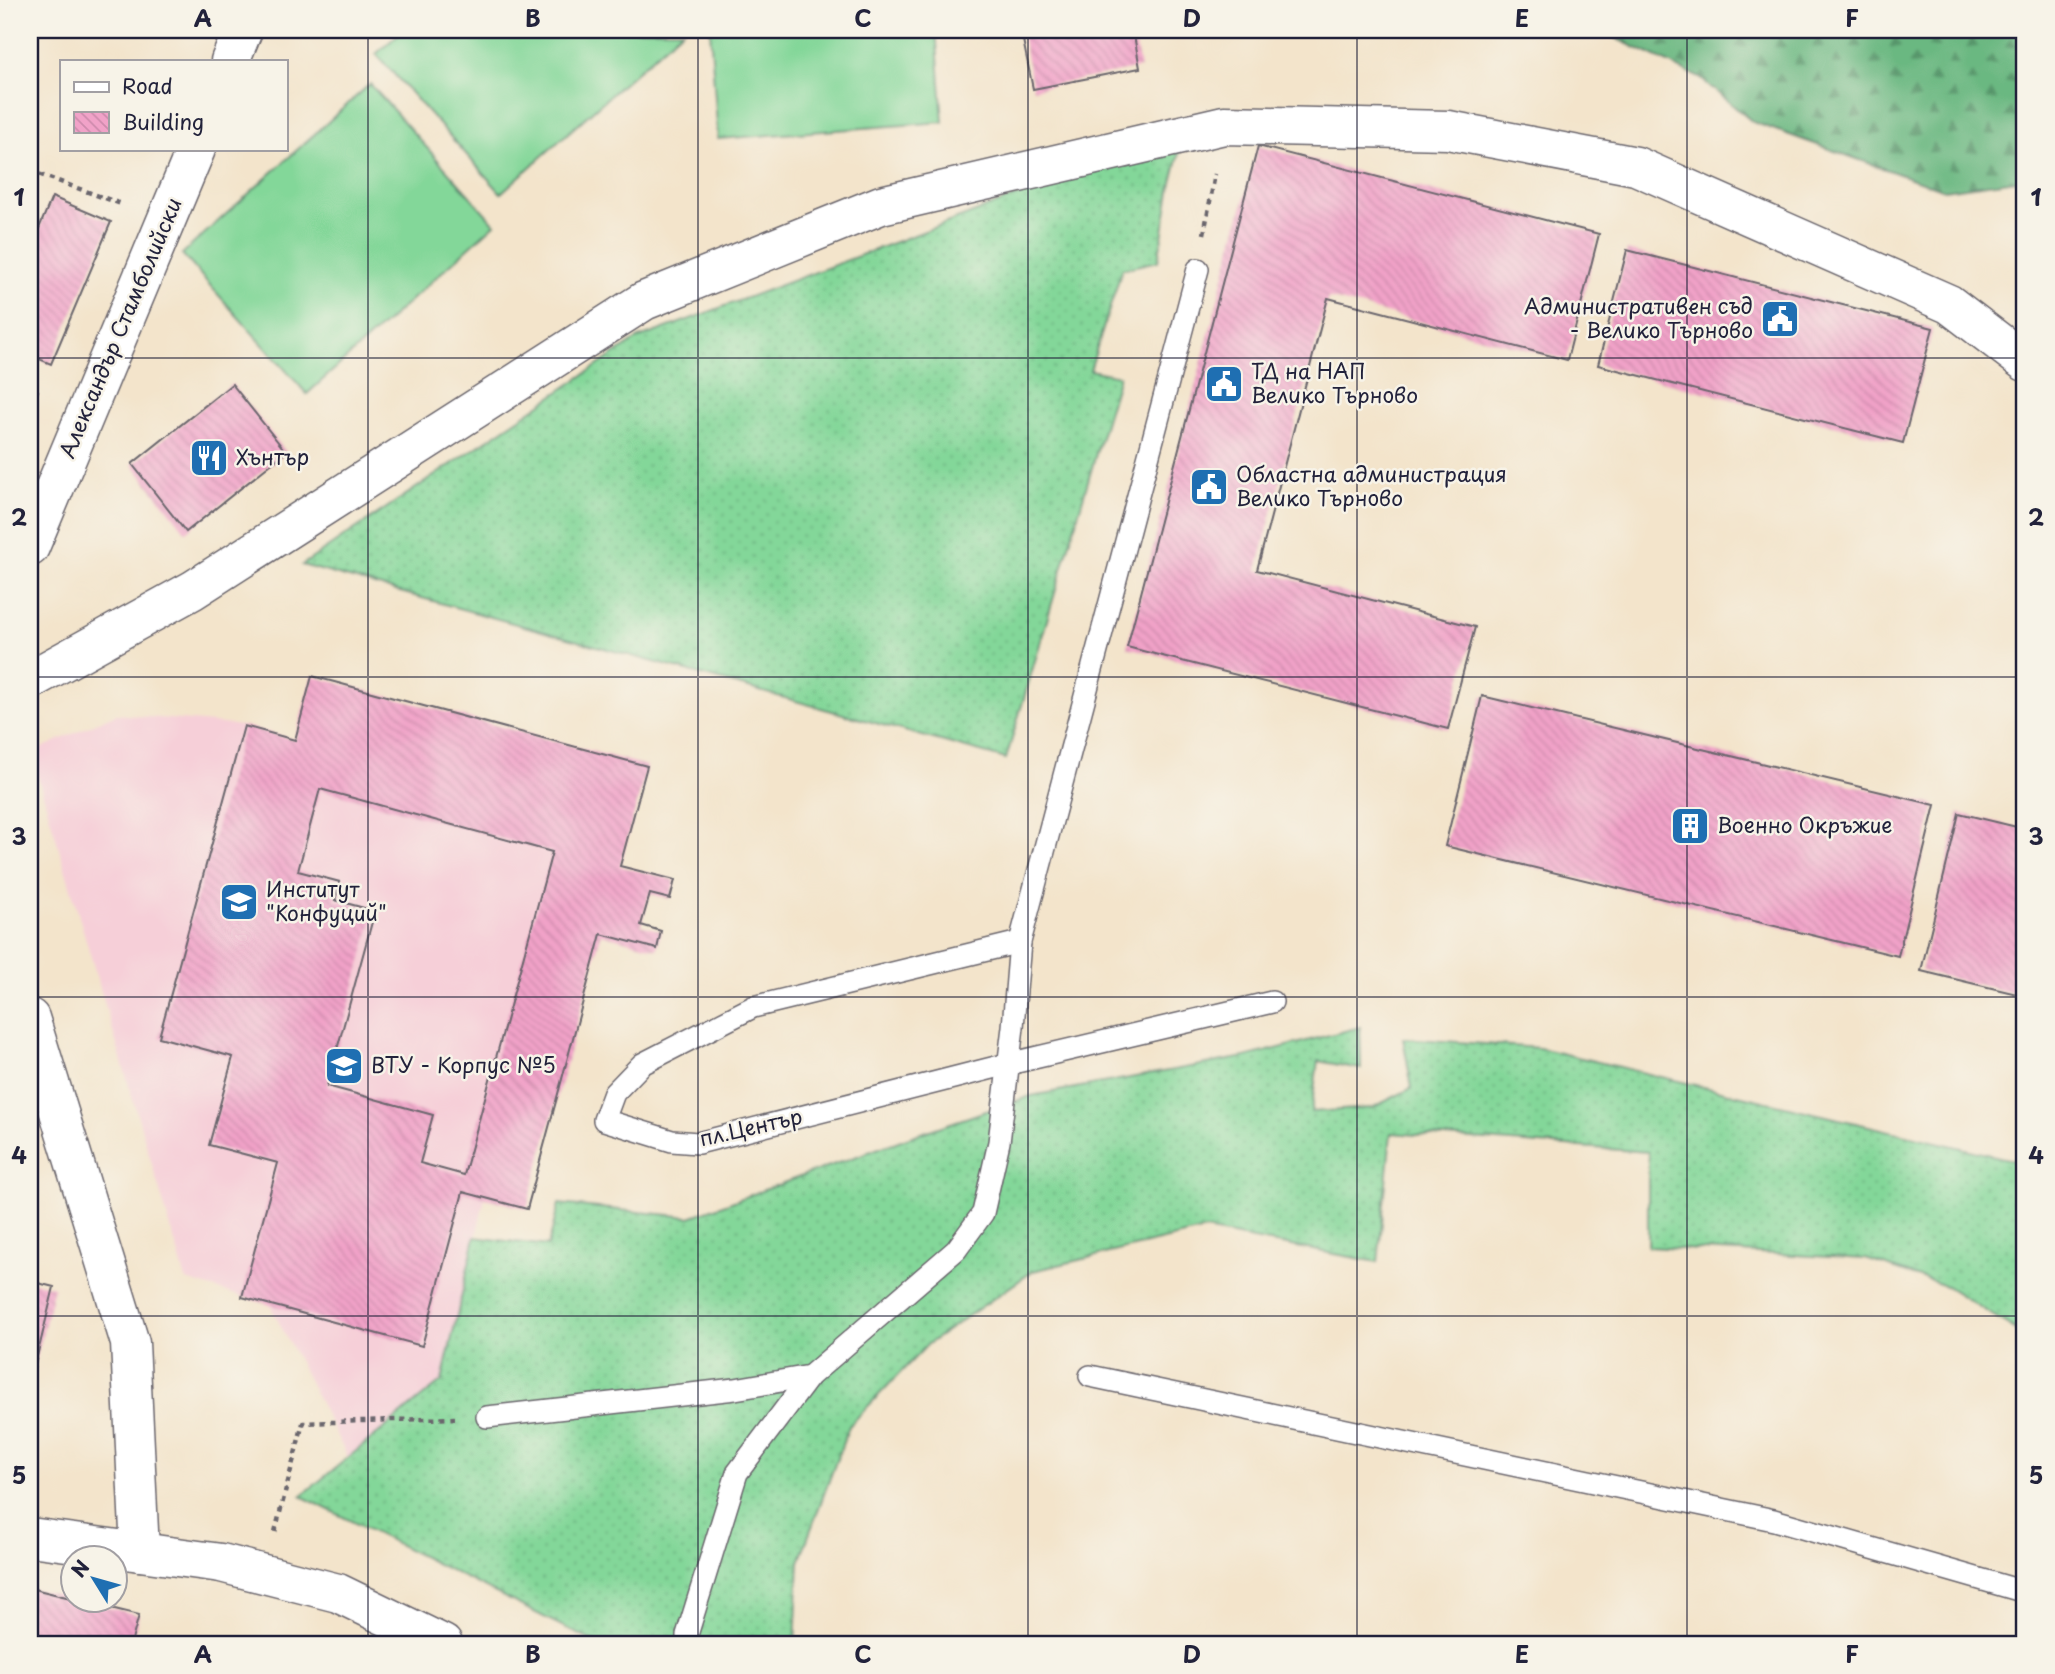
<svg xmlns="http://www.w3.org/2000/svg" width="2055" height="1674" viewBox="0 0 2055 1674" font-family="'Playpen Sans',sans-serif">
<style>
.built{fill:#f6cfd8}
.grass{fill:url(#grass-dots);stroke:#527c6a;stroke-width:2}
.forest{fill:url(#forest-firs);stroke:#466d5e;stroke-width:2}
.pitch{fill:#83d799;stroke:#527c6a;stroke-width:2}
.building{fill:url(#building-back-hatch);fill-rule:evenodd}
.lines{fill:none;stroke-linecap:round;stroke-linejoin:round}
.service-casing{stroke:#6b666d;stroke-width:24}
.minor-casing{stroke:#6b666d;stroke-width:41}
.secondary-casing{stroke:#6b666d;stroke-width:41}
.path{stroke:#6b666d;stroke-width:4.5;stroke-dasharray:5 5;stroke-linecap:butt}
.service{stroke:#fff;stroke-width:21}
.minor{stroke:#fff;stroke-width:38}
.secondary{stroke:#fff;stroke-width:38}
.grid{fill:none;stroke:#22223b;stroke-width:2;stroke-opacity:0.55}
.labels{text-anchor:middle;stroke-width:5;stroke-linejoin:round;paint-order:stroke}
.poi-label{font-size:21px;fill:#22223b;stroke:#f7f3e8;text-anchor:start}
.street-label{font-size:21px;fill:#22223b;stroke:#f7f3e8}
.neatline{fill:none;stroke:#22223b;stroke-width:2.5}
.grid-label{font-size:23px;text-anchor:middle;font-weight:bold;fill:#22223b}
</style>
<defs>
<pattern id="grass-dots" width="8" height="8" patternUnits="userSpaceOnUse" patternTransform="scale(1.75)"><rect width="8" height="8" fill="#83d799"/><path d="M2 2h.1M6 6h.1" fill="none" stroke="#71b885" stroke-width="1.8" stroke-linecap="round"/></pattern>
<pattern id="forest-firs" width="22" height="20" patternUnits="userSpaceOnUse" patternTransform="scale(1.75)"><rect width="22" height="20" fill="#6ab881"/><path d="M5 1l3.5 6h-7zM16 11l3.5 6h-7z" fill="#57956b"/></pattern>
<pattern id="building-back-hatch" width="6" height="6" patternUnits="userSpaceOnUse" patternTransform="scale(1.75)"><rect width="6" height="6" fill="#f1a2c8"/><path d="M-1 5l2 2M0 0l6 6M5-1l2 2" fill="none" stroke="#ce8bad"/></pattern>
</defs>
<rect width="100%" height="100%" fill="#f7f3e8"/>
<filter id="ink" filterUnits="userSpaceOnUse"><feTurbulence type="fractalNoise" baseFrequency=".0143" numOctaves="2"/><feDisplacementMap in="SourceGraphic" scale="14" xChannelSelector="R" yChannelSelector="G"/><feConvolveMatrix kernelMatrix="1 2 1 2 8 2 1 2 1" color-interpolation-filters="sRGB"/></filter>
<filter id="wash" filterUnits="userSpaceOnUse"><feTurbulence type="fractalNoise" baseFrequency=".00686" numOctaves="4" result="noise"/><feDisplacementMap in="SourceGraphic" scale="28" xChannelSelector="R" yChannelSelector="G"/><feGaussianBlur stdDeviation="1.57" result="paint"/><feColorMatrix in="noise" values="0 0 0 0 0 0 0 0 0 0 0 0 0 0 0 0 0 1.4 0 .05"/><feComposite in="paint" operator="in"/></filter>
<g filter="url(#wash)">
<rect width="100%" height="100%" fill="#f3e4cb"/>
<path class="built" d="M312 676 647 766 527 1209 485 1198 442 1381 348 1458 270 1305 186 1280 31 753 116 714 244 726 295 740Z"/>
<g class="grass">
<path d="M1185 130 1170 191 1158 261 1122 269 1090 370 1119 376 1006 759 302 565 637 339 981 210Z"/>
<path d="M1360 1027 1361 1069 1318 1061 1311 1112 1372 1108 1412 1088 1403 1038 1539 1048 2025 1163V1340L2021 1333 1946 1286 1866 1259 1648 1247V1152L1391 1133 1378 1262 1205 1230 1033 1271 928 1344 849 1426 799 1562 795 1644H598L301 1496 442 1381 475 1237 548 1246 559 1204 690 1217 915 1135 1031 1096 1245 1057Z"/>
</g>
<path class="forest" d="M1598 30H2025V179L1944 190 1753 122 1700 78Z"/>
<g class="pitch">
<path d="M403 30H683L501 193 376 54Z"/>
<path d="M710 30H936L943 122 718 139Z"/>
<path d="M370 84 495 224 307 394 182 254Z"/>
</g>
<g id="blocks">
<g class="building">
<path d="M1021 30H1133L1140 68 1033 89Z"/>
<path d="M1258 146 1599 234 1567 360 1328 298 1257 570 1475 627 1448 729 1127 647Z"/>
<path d="M52 197 111 222 51 364 30 355V250Z"/>
<path d="M1627 250 1933 328 1903 443 1598 365Z"/>
<path d="M232 384 286 452 186 532 132 464Z"/>
<path d="M30 387 38 391 30 411Z"/>
<path d="M312 676 647 766 620 866 675 880 670 899 650 894 641 925 661 931 657 949 601 934 527 1209 463 1192 422 1346 242 1297 278 1163 209 1145 233 1057 159 1037 244 726 295 740ZM320 789 552 852 464 1175 420 1163 433 1115 327 1086 375 911 335 900 340 882 298 871Z"/>
<path d="M1482 696 1935 805 1898 956 1445 846Z"/>
<path d="M1959 813 2025 829V996L1921 971Z"/>
<path d="M30 1281 54 1287 31 1381H30Z"/>
<path d="M30 1588 139 1615 131 1644H30Z"/>
</g>
</g>
</g>
<g filter="url(#ink)">
<use href="#blocks" fill-opacity="0" stroke="#6b666d" stroke-width="2"/>
<g class="lines">
<defs>
<g id="service">
<path d="M1020 942 753 1007 642 1064 614 1093 604 1120 672 1141 698 1143 1008 1064 1272 1002"/>
<path d="M1090 1376 1774 1520 2025 1592"/>
<path d="M487 1417 735 1389 810 1376"/>
<path d="M687 1644V1635L737 1473 810 1376 956 1250 983 1213 999 1142 1013 1027 1020 942 1198 269"/>
</g>
<g id="minor">
<path d="M230 61 243 30"/>
<path d="M30 547 196 149"/>
<path d="M30 680 193 590 644 301 881 205 1224 125 1448 130 1636 166 1949 304 2025 362"/>
<path d="M30 1018 130 1343 140 1552"/>
</g>
<path id="secondary" d="M30 1537 221 1563 338 1593 443 1644"/>
</defs>
<use href="#service" class="service-casing"/>
<use href="#minor" class="minor-casing"/>
<use href="#secondary" class="secondary-casing"/>
<g class="path">
<path d="M30 171 124 205"/>
<path d="M1204 234 1215 174"/>
<path d="M275 1532 303 1423 455 1418"/>
</g>
<use href="#service" class="service"/>
<use href="#minor" class="minor"/>
<use href="#secondary" class="secondary"/>
</g>
</g>
<path class="grid" d="M368 30V1644M698 30V1644M1028 30V1644M1357 30V1644M1687 30V1644M30 358H2025M30 677H2025M30 997H2025M30 1316H2025"/>
<defs>
<symbol id="civic-square" viewBox="-11 -11 22 22"><rect x="-9" y="-9" width="18" height="18" rx="4" fill="#1f6fb2" stroke="#f7f3e8"/><path d="M-.6-6.5H3V-4.5H.6V-3L4-1V1h2V6H-6V1h2V-1L-.6-3ZM-1.2 2.5V6h2.4V2.5Z" fill="#fff"/></symbol>
<symbol id="restaurant-square" viewBox="-11 -11 22 22"><rect x="-9" y="-9" width="18" height="18" rx="4" fill="#1f6fb2" stroke="#f7f3e8"/><path d="M-5-6h1v4h1v-4h1v4h1v-4h1v5L-1.5 .5V6h-2V.5L-5-1ZM5-6V6H3V1.5H1.5Q1.5-4 5-6Z" fill="#fff"/></symbol>
<symbol id="building-square" viewBox="-11 -11 22 22"><rect x="-9" y="-9" width="18" height="18" rx="4" fill="#1f6fb2" stroke="#f7f3e8"/><path d="M-4-6H4V6H1V3H-1V6H-4ZM-2.5-4.3h1.7v1.8h-1.7ZM.8-4.3h1.7v1.8H.8ZM-2.5-1h1.7V.8h-1.7ZM.8-1h1.7V.8H.8Z" fill="#fff"/></symbol>
<symbol id="university-square" viewBox="-11 -11 22 22"><rect x="-9" y="-9" width="18" height="18" rx="4" fill="#1f6fb2" stroke="#f7f3e8"/><path d="M0-5L7-2L0 1L-7-2ZM-4 1L0 2.5L4 1V4Q0 6-4 4Z" fill="#fff"/></symbol>
</defs>
<g fill-rule="evenodd">
<use href="#civic-square" x="1758" y="297" width="44" height="44"/>
<use href="#civic-square" x="1202" y="362" width="44" height="44"/>
<use href="#restaurant-square" x="187" y="436" width="44" height="44"/>
<use href="#civic-square" x="1187" y="465" width="44" height="44"/>
<use href="#building-square" x="1668" y="804" width="44" height="44"/>
<use href="#university-square" x="217" y="880" width="44" height="44"/>
<use href="#university-square" x="322" y="1044" width="44" height="44"/>
</g>
<g class="labels">
<g class="poi-label">
<text x="1753" y="314" text-anchor="end">Административен съд<tspan x="1753" dy="24">- Велико Търново</tspan></text>
<text x="1251" y="379">ТД на НАП<tspan x="1251" dy="24">Велико Търново</tspan></text>
<text x="236" y="465">Хънтър</text>
<text x="1236" y="482">Областна администрация<tspan x="1236" dy="24">Велико Търново</tspan></text>
<text x="1717" y="833">Военно Окръжие</text>
<text x="266" y="897">Институт<tspan x="266" dy="24">"Конфуций"</tspan></text>
<text x="371" y="1073">ВТУ - Корпус №5</text>
</g>
<g class="street-label">
<text transform="translate(121 328) rotate(-67)" y="7">Александър Стамболийски</text>
<text transform="translate(751 1128) rotate(-13)" y="7">пл.Център</text>
</g>
</g>
<rect width="2055" height="1674" fill="none" stroke="#f7f3e8" stroke-width="77"/>
<rect x="60" y="60" width="228" height="91" fill="#f7f3e8" stroke="#a29fa3" stroke-width="2"/>
<rect x="74" y="82" width="35" height="10" fill="#ffffff" stroke="#a29fa3" stroke-width="2"/>
<text x="122" y="94" font-size="21" fill="#22223b">Road</text>
<rect x="74" y="112" width="35" height="21" fill="url(#building-back-hatch)" stroke="#a29fa3" stroke-width="2"/>
<text x="122" y="130" font-size="21" fill="#22223b">Building</text>
<g transform="translate(94 1579) rotate(307)"><circle r="33" fill="#f7f3e8" stroke="#a29fa3" stroke-width="2"/>
<path d="M0-5L12 26L0 18L-12 26Z" fill="#1f6fb2"/>
<text y="-10" font-size="19" font-weight="bold" text-anchor="middle" fill="#22223b">N</text>
</g>
<rect x="38" y="38" width="1978" height="1598" class="neatline"/>
<g class="grid-label">
<text x="203" y="27">A</text>
<text x="533" y="27">B</text>
<text x="863" y="27">C</text>
<text x="1192" y="27">D</text>
<text x="1522" y="27">E</text>
<text x="1852" y="27">F</text>
<text x="19" y="206">1</text>
<text x="2036" y="206">1</text>
<text x="19" y="526">2</text>
<text x="2036" y="526">2</text>
<text x="19" y="845">3</text>
<text x="2036" y="845">3</text>
<text x="19" y="1164">4</text>
<text x="2036" y="1164">4</text>
<text x="19" y="1484">5</text>
<text x="2036" y="1484">5</text>
<text x="203" y="1663">A</text>
<text x="533" y="1663">B</text>
<text x="863" y="1663">C</text>
<text x="1192" y="1663">D</text>
<text x="1522" y="1663">E</text>
<text x="1852" y="1663">F</text>
</g>
</svg>
